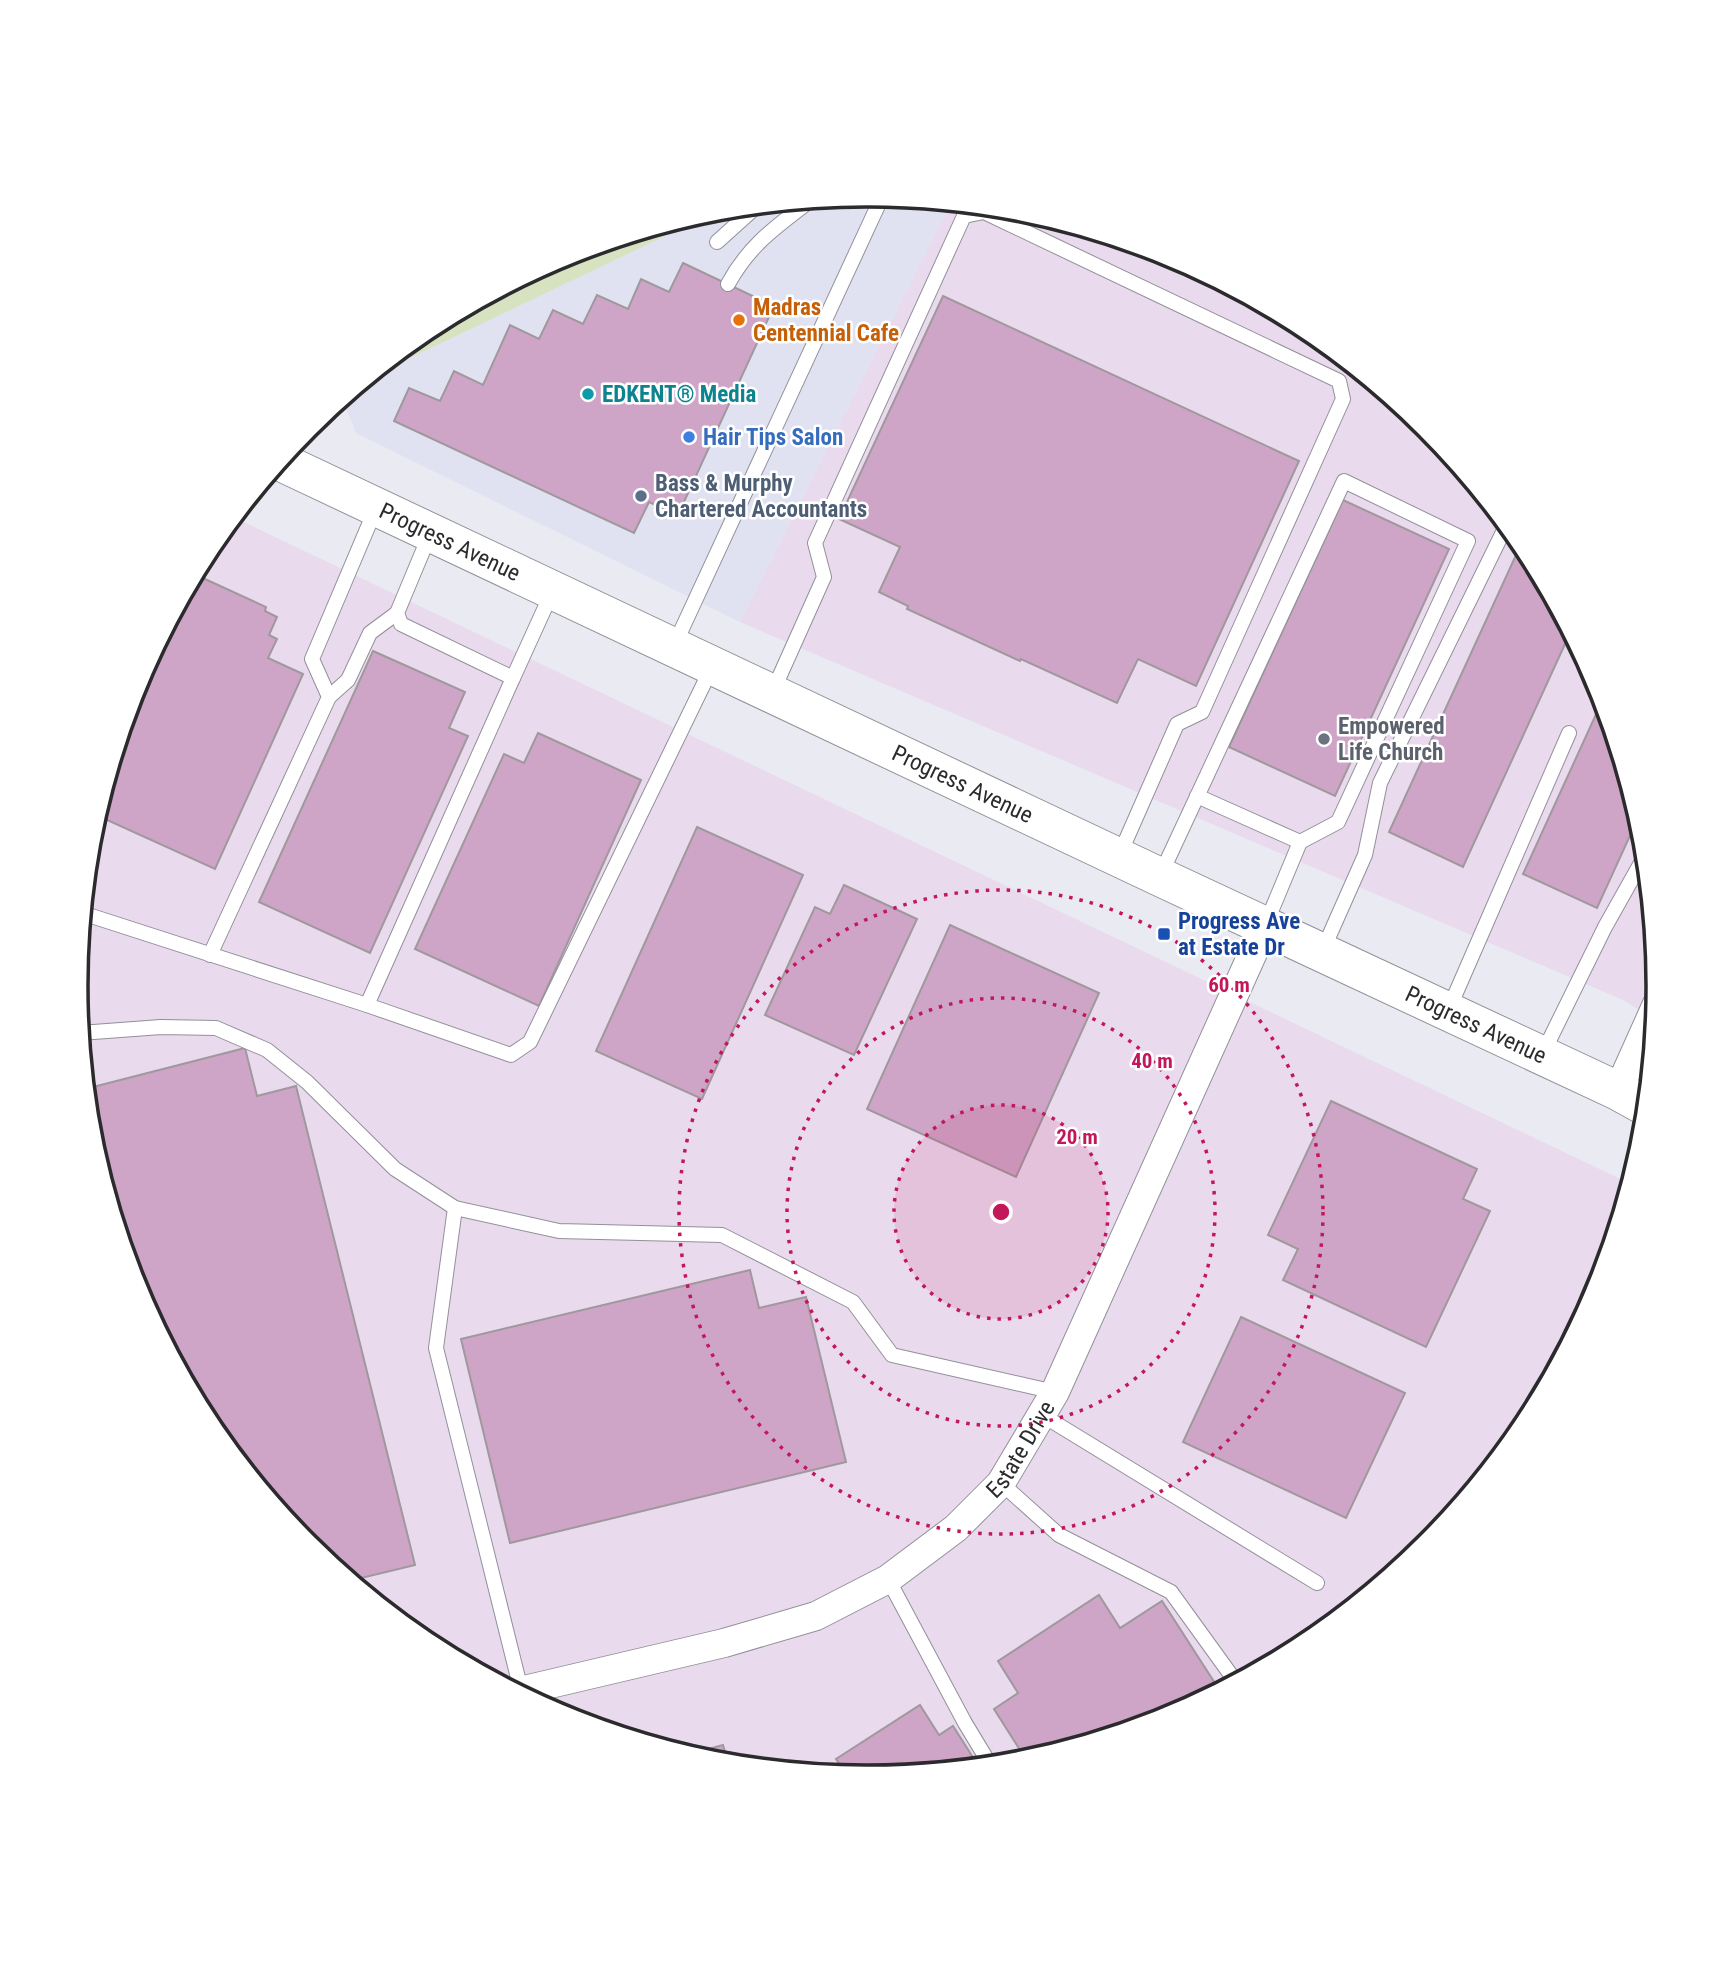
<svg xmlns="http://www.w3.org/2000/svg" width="1734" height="1973" viewBox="0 0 1734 1973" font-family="'Roboto Condensed',sans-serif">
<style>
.built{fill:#e0e1f1}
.industrial{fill:#eadaed}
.green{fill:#d7e2c1}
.building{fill:#cea5c6;stroke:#9f989d;stroke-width:2}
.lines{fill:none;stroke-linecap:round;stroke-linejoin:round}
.lane-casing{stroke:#919199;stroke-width:16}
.street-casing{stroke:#919199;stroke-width:30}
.secondary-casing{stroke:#919199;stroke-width:40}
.lane{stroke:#fff;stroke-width:14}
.street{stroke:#fff;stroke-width:28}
.secondary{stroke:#fff;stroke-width:38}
.ring{fill:none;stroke:#c2185b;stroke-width:3.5;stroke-dasharray:3.5 7}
.food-dot{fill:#e8710a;stroke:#fff;stroke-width:2.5}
.culture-dot{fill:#0f9aa8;stroke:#fff;stroke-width:2.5}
.shop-dot{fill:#3f7fe0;stroke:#fff;stroke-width:2.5}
.service-dot{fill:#5c6f8a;stroke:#fff;stroke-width:2.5}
.worship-dot{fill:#6b7280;stroke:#fff;stroke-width:2.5}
.transit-dot{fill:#1a4fb4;stroke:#fff;stroke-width:2.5}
.labels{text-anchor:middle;stroke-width:5;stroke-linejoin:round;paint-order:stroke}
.food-label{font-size:23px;font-weight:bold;fill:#c56008;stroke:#fff;text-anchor:start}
.culture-label{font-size:23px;font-weight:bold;fill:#0d838f;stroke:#fff;text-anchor:start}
.shop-label{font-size:23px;font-weight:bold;fill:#366cbe;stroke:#fff;text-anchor:start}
.service-label{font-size:23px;font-weight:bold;fill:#4e5e75;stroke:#fff;text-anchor:start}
.street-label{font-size:23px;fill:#2b2b2e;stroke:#fff}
.worship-label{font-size:23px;font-weight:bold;fill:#5b616d;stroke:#fff;text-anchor:start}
.transit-label{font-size:23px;font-weight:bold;fill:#164399;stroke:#fff;text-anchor:start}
.rim{fill:none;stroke:#2b2b2e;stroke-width:3.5}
.centre{fill:#c2185b;stroke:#fff;stroke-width:3.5}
.ring-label{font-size:21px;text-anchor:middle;font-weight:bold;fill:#c2185b;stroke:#fff;stroke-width:5;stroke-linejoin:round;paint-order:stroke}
</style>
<rect width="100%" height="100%" fill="#e9eaf2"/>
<path class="built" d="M867 195 951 203 740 622 356 433 342 398 364 380 659 239 692 216 713 210Z"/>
<g class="industrial">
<path d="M951 203 1022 210 1170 255 1307 328 1427 427 1526 547 1599 684 1644 832 1659 987 1655 1020 1623 1000 740 622Z"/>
<path d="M233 517 1631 1184 1598 1290 1525 1427 1427 1547 1307 1645 1170 1718 1021 1763 867 1778 712 1763 564 1718 427 1645 307 1546 208 1426 135 1289 90 1141 75 986 91 832 136 683 209 546Z"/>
</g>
<path class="green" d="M692 216 659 239 364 380 427 328 564 255Z"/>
<g class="building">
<path d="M683 263 774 306 678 515 649 502 634 533 394 421 409 388 440 401 454 371 483 385 510 325 539 339 553 310 583 324 597 295 628 309 641 279 669 292Z"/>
<path d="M943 296 1299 461 1196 686 1138 659 1117 703 1021 659 1020 661 907 609 908 606 879 592 900 547 839 519Z"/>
<path d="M1343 500 1449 549 1335 796 1229 747Z"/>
<path d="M1522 542 1571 631 1463 867 1389 832Z"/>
<path d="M194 574 266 607 265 611 277 617 269 635 277 639 268 658 303 674 215 869 96 815 136 683Z"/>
<path d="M373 651 465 692 449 728 468 736 370 953 259 902Z"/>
<path d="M1595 678 1599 684 1603 698 1589 692Z"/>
<path d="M1603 699 1639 816 1597 908 1523 874Z"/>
<path d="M538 733 641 780 539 1006 415 949 504 754 524 763Z"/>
<path d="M697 827 803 875 702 1099 596 1051Z"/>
<path d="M844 885 917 919 854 1055 765 1015 815 907 830 914Z"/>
<path d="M950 925 1099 993 1016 1177 867 1109Z"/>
<path d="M245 1048 257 1096 296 1086 415 1565 349 1581 307 1546 208 1426 135 1289 114 1218 88 1112 85 1089Z"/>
<path d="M1331 1101 1477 1169 1463 1199 1490 1211 1426 1347 1283 1280 1298 1249 1268 1235Z"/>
<path d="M750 1270 759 1308 806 1297 846 1462 510 1543 461 1339Z"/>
<path d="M1241 1317 1405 1393 1346 1518 1183 1442Z"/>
<path d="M1099 1595 1120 1628 1162 1601 1220 1691 1170 1718 1027 1761 994 1709 1018 1693 998 1661Z"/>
<path d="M920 1705 939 1735 953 1726 979 1767 867 1778 848 1776 836 1759Z"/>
<path d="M723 1745 729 1765 712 1763 686 1755Z"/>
</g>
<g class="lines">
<defs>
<g id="lane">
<path d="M717 242 758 205"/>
<path d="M728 284C750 244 776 227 811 200"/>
<path d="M430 534 397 613 401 624 513 678 553 590"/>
<path d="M674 646 881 199 880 196"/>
<path d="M773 691 824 577 815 543 964 216 984 212 1339 381 1343 399 1202 712 1177 724 1119 856"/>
<path d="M329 697 348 680 370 633 397 613"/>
<path d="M1197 796 1300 842"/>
<path d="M1160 876 1344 481 1468 541 1338 822 1300 842 1265 926"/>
<path d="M82 913 367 1005 511 1055 530 1042 712 667"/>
<path d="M1322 952 1365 855 1380 783 1507 524"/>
<path d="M210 955 329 697 312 659 376 508"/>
<path d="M367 1005 513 678"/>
<path d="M1448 1011 1569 733"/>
<path d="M80 1033 161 1027 216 1028 267 1050 307 1082 395 1169 455 1208 559 1231 722 1235 853 1302 892 1355 1055 1392"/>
<path d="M1542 1055 1605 927 1646 854"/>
<path d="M455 1208 436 1348 521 1690"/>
<path d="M1042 1415 1317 1583"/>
<path d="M1001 1483 1059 1535 1171 1592 1236 1682"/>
<path d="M888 1579 965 1723 991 1766"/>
</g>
<g id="street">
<path d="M1618 1091 1657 1004"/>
<path id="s1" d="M516 1692 724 1643 816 1616 888 1579 956 1528 1001 1483 1055 1392 1265 926"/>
</g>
<g id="secondary">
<path id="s2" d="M279 461 1160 877 1618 1091 1647 1107"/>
</g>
</defs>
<use href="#lane" class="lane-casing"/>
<use href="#street" class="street-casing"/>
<use href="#secondary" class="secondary-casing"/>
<use href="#lane" class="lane"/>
<use href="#street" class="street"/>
<use href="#secondary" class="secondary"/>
</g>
<circle cx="1001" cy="1212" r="107" fill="#c2185b" fill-opacity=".12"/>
<g class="ring">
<circle cx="1001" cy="1212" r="107"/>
<circle cx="1001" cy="1212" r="214"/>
<circle cx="1001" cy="1212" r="322"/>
</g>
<circle class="food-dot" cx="739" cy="320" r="7"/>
<circle class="culture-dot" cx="588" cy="394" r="7"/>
<circle class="shop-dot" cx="689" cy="437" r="7"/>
<circle class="service-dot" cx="641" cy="496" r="7"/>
<circle class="worship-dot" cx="1324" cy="739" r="7"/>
<rect class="transit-dot" x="1157" y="927" width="14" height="14" rx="3.5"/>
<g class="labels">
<g class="food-label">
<text x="753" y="315">Madras<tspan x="753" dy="26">Centennial Cafe</tspan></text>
</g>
<g class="culture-label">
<text x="602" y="402">EDKENT® Media</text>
</g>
<g class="shop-label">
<text x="703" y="445">Hair Tips Salon</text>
</g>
<g class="service-label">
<text x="655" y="491">Bass &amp; Murphy<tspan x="655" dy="26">Chartered Accountants</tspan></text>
</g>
<g class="street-label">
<text dy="8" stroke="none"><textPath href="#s2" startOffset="189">Progress Avenue</textPath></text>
<text dy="8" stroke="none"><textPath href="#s2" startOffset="756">Progress Avenue</textPath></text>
<text dy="8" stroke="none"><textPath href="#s2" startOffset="1323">Progress Avenue</textPath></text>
<text dy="8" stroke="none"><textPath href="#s1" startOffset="578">Estate Drive</textPath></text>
</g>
<g class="worship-label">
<text x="1338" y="734">Empowered<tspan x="1338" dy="26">Life Church</tspan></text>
</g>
<g class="transit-label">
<text x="1178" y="929">Progress Ave<tspan x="1178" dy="26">at Estate Dr</tspan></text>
</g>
</g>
<path d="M0 0H1734V1973H0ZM88 986a779 779 0 1 1 1558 0a779 779 0 1 1-1558 0Z" fill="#fff" fill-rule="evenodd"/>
<path class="rim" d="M88 986a779 779 0 1 1 1558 0a779 779 0 1 1-1558 0Z"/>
<circle cx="1001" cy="1212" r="10" class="centre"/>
<g class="ring-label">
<text x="1229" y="992">60 m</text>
<text x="1152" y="1068">40 m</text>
<text x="1077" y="1144">20 m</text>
</g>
</svg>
